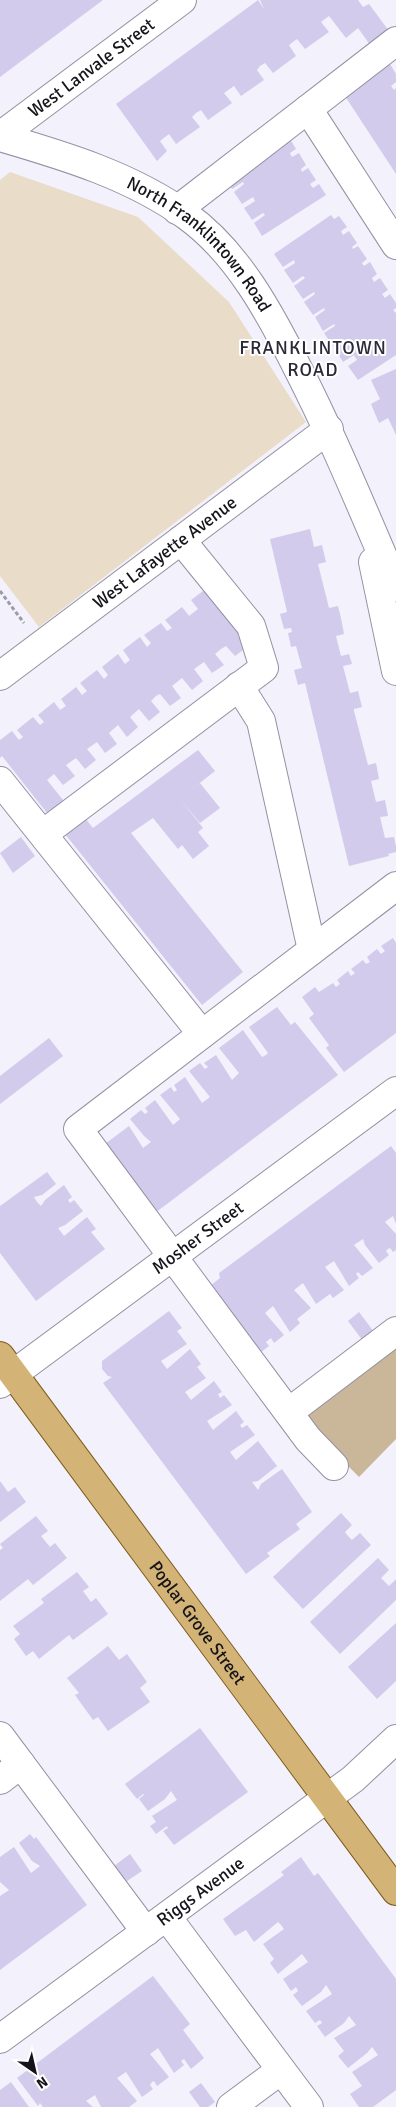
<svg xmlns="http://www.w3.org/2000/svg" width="396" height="2107" viewBox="0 0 396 2107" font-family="Signika,sans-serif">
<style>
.green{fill:#e9dcc9}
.forest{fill:#cab79a}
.building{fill:#d2cbec}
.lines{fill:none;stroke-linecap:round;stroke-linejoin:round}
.minor-casing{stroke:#9491a2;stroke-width:30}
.major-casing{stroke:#7d5b1a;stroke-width:30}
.path{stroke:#9d9ba4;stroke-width:3;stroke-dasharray:4 2.5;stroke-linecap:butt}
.minor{stroke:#fff;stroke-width:28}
.major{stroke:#d3b376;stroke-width:28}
.labels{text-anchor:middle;stroke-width:4;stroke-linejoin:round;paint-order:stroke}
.street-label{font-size:18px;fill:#15141a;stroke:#fff}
.neighbourhood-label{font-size:19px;letter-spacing:1px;fill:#2d2a38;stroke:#fff}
</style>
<rect width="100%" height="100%" fill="#f3f1fc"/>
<path class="green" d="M10 172 138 217 229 302 306 422 39 627 0 576V180Z"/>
<path class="forest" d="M396 1339V1439L359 1477 296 1413Z"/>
<g class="building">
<path d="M0 0H103L0 77Z"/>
<path d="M258 0 264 9 260 0H358L363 7 369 4 392 35 373 49 358 28 346 38 329 16 321 22 329 32 305 49 297 39 289 45 296 56 273 73 265 63 260 66 257 70 264 80 241 96 234 86 224 93 232 103 208 120 201 110 196 113 192 117 200 127 176 144 169 134 160 141 167 151 157 161 116 104Z"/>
<path d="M390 64 396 74V82L391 86 394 90 396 88V174L341 90Z"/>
<path d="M287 134 296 149 290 153 292 157 299 153 306 165 301 169 302 172 308 168 316 180 310 184 313 188 319 184 326 195 262 236 254 223 265 215 263 213 252 220 244 208 255 201 253 197 242 204 234 192 244 184 243 182 232 189 223 176Z"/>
<path d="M331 215 334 219 339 216 347 227 341 231 343 235 349 231 357 243 352 247 353 249 358 246 367 259 362 263 364 266 370 262 377 274 372 278 374 282 380 278 388 290 382 294 385 298 390 294 396 303V308L393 310 396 313V355L358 380 348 366 357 360 354 355 343 362 335 349 345 341 344 339 333 346 324 333 335 326 334 324 323 331 315 317 325 310 324 308 313 315 304 302 315 294 314 292 303 299 294 286 305 278 303 276 293 283 284 270 295 263 294 260 283 267 274 254Z"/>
<path d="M396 369V435L388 418 379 423 371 404 380 399 371 380Z"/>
<path d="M310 529 314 547 322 545 326 562 318 564 329 608 338 606 341 618 344 634 336 636 341 656 349 654 352 664 343 666 350 693 358 691 362 707 354 709V711L368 765 376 763 379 779 371 781 376 802 385 800 388 816 380 817 385 838 394 837 396 846V852L388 854 389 856 349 866 305 683 298 685 294 670 302 668 296 646 291 647 288 633 292 632 291 628 284 629 280 614 287 612 270 539Z"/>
<path d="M207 588 242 632 238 636 247 647 235 656 226 646 221 649 215 654 224 665 212 673 204 662 194 669 203 681 192 690 182 678 172 686 181 698 170 706 160 694 156 696 151 701 160 712 149 721 139 709 130 717 138 727 127 737 118 725 109 733 117 744 105 753 97 742 87 749 96 760 85 769 76 758 66 765 75 776 63 785 54 774 47 780 67 805 51 818 2 756 0 758V740L12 731 19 740 23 737 17 730 33 717 40 725 44 722 38 715 54 702 60 710 66 706 61 699 76 687 82 695 87 691 80 683 97 670 104 679 108 675 102 667 118 654 125 664 130 660 123 650 140 637 147 647 151 643 144 635 161 623 167 631 172 628 165 620 182 607 189 616 198 609 191 600Z"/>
<path d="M198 750 215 771 187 793 200 783 220 808 200 823 180 799 203 828 198 832 209 846 193 859 182 845 178 849 153 818 131 833 243 972 202 1005 65 834 85 818 93 828Z"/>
<path d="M21 837 35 856 13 873 0 853Z"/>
<path d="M393 938 396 943V1033L344 1072 326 1048 329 1045 309 1018 314 1014 302 997 315 987 319 992 333 983 336 987 340 984 337 980 348 971 351 976 355 973 351 969 363 960 366 964 370 962 367 957 377 949 381 954 385 951 381 946Z"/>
<path d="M277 1007 291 1025 295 1022 338 1075 151 1216 101 1147 129 1126 143 1148 151 1142 144 1136 130 1119 141 1110 145 1114 148 1112 145 1108 155 1100 173 1125 180 1119 160 1095 171 1087 174 1092 177 1090 174 1085 185 1077 202 1103 210 1097 189 1071 200 1063 205 1069 208 1067 204 1063 216 1055 232 1080 239 1073 219 1048 243 1030 262 1057 266 1055 268 1053 249 1027Z"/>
<path d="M49 1038 63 1056 0 1104V1076Z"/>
<path d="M391 1146 396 1153V1224L393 1216 385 1222 396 1234V1250L393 1252 390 1248 388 1249 386 1251 389 1255 379 1263 365 1245 363 1239 354 1245 373 1268 362 1276 358 1272 356 1274 359 1278 349 1286 334 1261 325 1267 344 1290 333 1298 330 1294 316 1304 303 1283 294 1290 311 1308 297 1319 300 1323 290 1332 273 1306 265 1313 284 1335 274 1343 271 1338 266 1342 269 1346 256 1356 206 1289 220 1278 219 1273Z"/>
<path d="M47 1172 56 1184 42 1195 34 1197 37 1202 41 1206 45 1200 64 1185 72 1197 68 1200 70 1203 74 1200 83 1211 65 1225 58 1228 64 1236 87 1217 96 1229 91 1232 105 1249 36 1301 0 1253V1206Z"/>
<path d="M169 1311 182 1328 177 1331 187 1344 161 1361 167 1369 190 1349 201 1364 197 1367 206 1378 185 1392 191 1400 214 1381 222 1392 218 1394 220 1398 224 1395 232 1405 207 1421 213 1430 236 1411 244 1422 240 1425 242 1428 247 1425 255 1435 230 1452 236 1460 258 1441 277 1466 258 1481 252 1482 258 1490 261 1484 282 1469 312 1512 296 1524 300 1529 267 1553 270 1556 246 1574 103 1383 112 1377 108 1376 102 1369V1361Z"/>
<path d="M359 1312 374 1332 363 1341 348 1321Z"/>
<path d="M0 1481 8 1492 15 1487 26 1502 0 1522Z"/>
<path d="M341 1513 352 1525 345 1532 348 1536 352 1540 360 1533 371 1545 303 1609 273 1577Z"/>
<path d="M36 1516 48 1531 41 1536 50 1547 55 1543 67 1558 33 1585 28 1579 0 1601V1550L3 1548 0 1544Z"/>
<path d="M378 1558 389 1570 381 1578 389 1586 396 1579V1600L340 1654 310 1622Z"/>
<path d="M77 1572 89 1587 83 1591 91 1602 96 1598 108 1614 73 1640 69 1635 39 1659 33 1651 26 1656 14 1639 20 1634 13 1626 44 1603 41 1599Z"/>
<path d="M396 1623V1681L377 1699 348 1667Z"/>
<path d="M108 1646 119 1660 127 1654 147 1682 140 1688 150 1702 108 1731 98 1717 93 1720 75 1695 79 1693 67 1678Z"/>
<path d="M200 1728 248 1792 174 1845 163 1831 168 1828 167 1826 156 1834 150 1826 156 1822 152 1816 177 1800 171 1791 165 1799 148 1811 139 1799 144 1795 143 1794 137 1799 125 1784Z"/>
<path d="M30 1834 34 1839 36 1837 87 1905 0 1970V1896L9 1890 0 1882V1857L14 1847 31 1873 40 1866 32 1861 19 1843Z"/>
<path d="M130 1854 142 1871 121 1885 110 1869Z"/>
<path d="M301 1857 314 1876 318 1873 396 1979V2090L373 2107H359L350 2094 362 2086 352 2072 378 2055 372 2047 367 2053 348 2068 338 2056 344 2051 334 2038 356 2025 349 2016 344 2023 325 2037 317 2026 322 2023 320 2020 315 2023 306 2011 332 1994 326 1985 321 1992 302 2006 293 1995 298 1991 296 1987 291 1991 283 1979 308 1962 302 1954 278 1974 270 1963 274 1959 263 1944 284 1929 281 1925 278 1922 254 1942 246 1930 235 1936 223 1919 284 1875 281 1872Z"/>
<path d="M153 1976 190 2024 183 2030 204 2058 191 2069 184 2059 181 2061 184 2065 174 2073 158 2048 150 2054 169 2077 157 2086 154 2081 152 2082 150 2085 153 2089 142 2097 126 2072 117 2078 137 2101 129 2107H101L95 2095 86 2101 93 2107H43L40 2103 38 2106 17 2078Z"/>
<path d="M11 2082 29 2107H0V2090Z"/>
<path d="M201 2083 215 2102 208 2107H200L189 2092Z"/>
</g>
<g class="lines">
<defs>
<g id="minor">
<path d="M308 109 396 245"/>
<path id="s1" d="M0 136 182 0"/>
<path id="s2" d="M0 137C65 156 132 176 187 216 237 252 270 313 297 367 334 439 364 513 396 587"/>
<path d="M177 210 396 41"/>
<path d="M373 562 396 671"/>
<path id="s3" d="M0 676 329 429"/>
<path d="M239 686 261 721 312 950"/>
<path d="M0 781 202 1034"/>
<path d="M43 834 264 668 251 626 181 540"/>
<path id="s4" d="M0 1384 396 1091"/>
<path d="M289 1412 396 1331"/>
<path d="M334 1466 308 1439 78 1129 396 886"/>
<path d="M0 1736 146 1932"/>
<path d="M0 1780 21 1764"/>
<path d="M167 1917 309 2107"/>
<path id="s5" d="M0 2039 353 1779 396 1739"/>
<path d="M231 2107 281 2070"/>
</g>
<g id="major">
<path id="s6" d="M0 1356 396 1891"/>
</g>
</defs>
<use href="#minor" class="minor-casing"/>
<use href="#major" class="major-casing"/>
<path class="path" d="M0 591 24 623"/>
<use href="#minor" class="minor"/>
<use href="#major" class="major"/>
</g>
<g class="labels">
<g class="street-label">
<text dy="6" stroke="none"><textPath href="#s1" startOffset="114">West Lanvale Street</textPath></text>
<text dy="6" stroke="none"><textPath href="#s2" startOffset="232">North Franklintown Road</textPath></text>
<text dy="6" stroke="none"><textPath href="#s3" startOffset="206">West Lafayette Avenue</textPath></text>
<text dy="6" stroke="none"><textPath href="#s4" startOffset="246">Mosher Street</textPath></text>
<text dy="6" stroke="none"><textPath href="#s6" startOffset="332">Poplar Grove Street</textPath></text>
<text dy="6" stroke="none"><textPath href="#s5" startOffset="249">Riggs Avenue</textPath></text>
</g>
<g class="neighbourhood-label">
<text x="313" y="354">FRANKLINTOWN<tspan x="313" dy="22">ROAD</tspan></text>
</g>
</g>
<g transform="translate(35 2072) rotate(146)" stroke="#ffffff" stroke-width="4" paint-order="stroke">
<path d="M0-4L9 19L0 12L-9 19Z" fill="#15141a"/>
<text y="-8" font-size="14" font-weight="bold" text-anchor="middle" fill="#15141a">N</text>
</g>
</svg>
